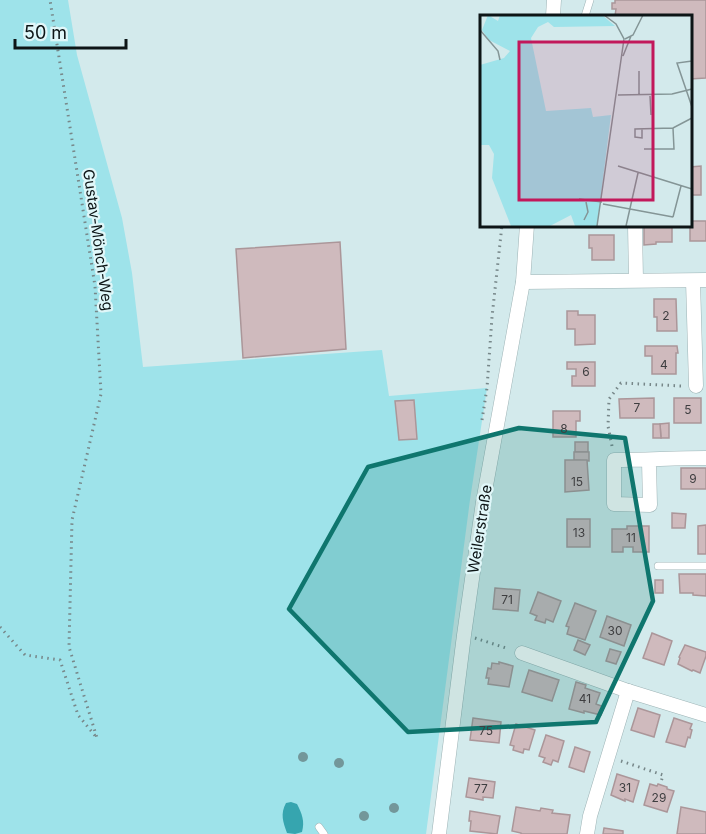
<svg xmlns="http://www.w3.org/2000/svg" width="706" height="834" viewBox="0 0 706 834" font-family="Inter,sans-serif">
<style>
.green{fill:#9ee3ea}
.water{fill:#36a5af}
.building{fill:#cfbabd;stroke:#ab9699;stroke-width:1.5}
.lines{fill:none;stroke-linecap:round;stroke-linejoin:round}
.lane-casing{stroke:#9db3b5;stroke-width:8}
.street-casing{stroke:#9db3b5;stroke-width:15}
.path{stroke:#778789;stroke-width:3;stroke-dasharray:1.5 4.5;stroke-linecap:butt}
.lane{stroke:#fff;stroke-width:7}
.street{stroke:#fff;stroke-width:14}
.tree{fill:#73979a}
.marked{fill:#0f766e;fill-opacity:0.2;stroke:#0f766e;stroke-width:4.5;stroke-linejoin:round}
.labels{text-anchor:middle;stroke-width:4.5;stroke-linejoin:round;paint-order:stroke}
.number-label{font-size:12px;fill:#3e3e40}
.street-label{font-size:15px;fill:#0d1516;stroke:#e0f7f9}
.inset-road{fill:none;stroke:#849596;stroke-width:1.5}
.view{fill:#c2185b;fill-opacity:0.15;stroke:#c2185b;stroke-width:3}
.inset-edge{fill:none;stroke:#0d1516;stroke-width:3}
</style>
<rect width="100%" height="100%" fill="#d3eaec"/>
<path class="green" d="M0 0H68L77 55 122 218 132 273 143 367 382 350 389 396 487 388 470 500 426 834H0Z"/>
<path class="water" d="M291 802 297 804C302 814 305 821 302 832L295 834 287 833C283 822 280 814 286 803Z"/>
<g class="building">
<path d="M615 0H706V78L690 79V16H615L616 9H612V3H615Z"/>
<path d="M701 166V195H690V167Z"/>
<rect x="690" y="221" width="16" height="20"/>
<path d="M644 225H672V242H656V244L644 245Z"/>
<path d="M589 235H614V260H592V248H589Z"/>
<path d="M340 242 346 349 243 358 236 249Z"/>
<path d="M654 299H676L677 331H657V317H654Z"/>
<path d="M567 311H578V315H595V344L575 345V329H567Z"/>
<path d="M645 346H677L678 353H676V374H652V356H645Z"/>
<path d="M567 362H595V386H572V376H576V369H567Z"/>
<path d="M654 398V418H620L619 399Z"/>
<rect x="674" y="398" width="27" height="25"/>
<path d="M414 400 417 439 399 440 395 401Z"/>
<path d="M553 411H580V421H576V437H553Z"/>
<path d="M669 423V438H661L660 424Z"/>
<path d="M653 424H660L661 438H653Z"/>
<rect x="575" y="442" width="13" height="10"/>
<path d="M574 452H589V461L574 460Z"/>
<path d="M565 460H587L589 490 565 492Z"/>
<rect x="681" y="468" width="25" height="21"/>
<path d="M672 513 686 514 685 528H672Z"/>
<rect x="567" y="519" width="23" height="28"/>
<path d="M706 525V554H698V526Z"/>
<path d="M627 526H649V552H633V547H623V552H612V529H627Z"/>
<path d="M679 574H706V596L693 595V593H680Z"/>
<rect x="655" y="580" width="8" height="13"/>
<path d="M495 588 520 590 518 611 493 609Z"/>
<path d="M538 592 561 601 553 622 546 619 545 623 535 620 537 616 530 613Z"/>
<path d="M575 603 596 611 585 640 567 634 569 627 566 626Z"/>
<path d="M607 616 631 625 624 646 600 637Z"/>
<path d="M652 633 672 641 664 665 643 658Z"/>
<path d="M578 640 590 645 585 655 574 650Z"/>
<path d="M685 645 706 652V656L700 673 693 670 692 671 678 664 680 658 679 657Z"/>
<path d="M610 649 621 652 616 664 606 661Z"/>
<path d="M499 662 513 666 509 687 488 684 489 678H486L488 668 491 669 492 663 499 664Z"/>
<path d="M529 670 559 680 552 701 522 692Z"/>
<path d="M576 682 586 685 585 688 600 693 596 704 604 707 601 715 584 711V713L569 709Z"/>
<path d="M638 708 660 715 654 737 631 730Z"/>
<path d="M473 718 501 722 499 743 470 740Z"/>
<path d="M674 718 692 724 690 729 692 730 690 738 688 737 685 747 666 742Z"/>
<path d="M516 724 535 730 529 750 524 749 523 753 513 750 514 746 510 745Z"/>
<path d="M546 735 564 741 558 762 553 760 551 765 543 762 545 758 539 756Z"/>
<path d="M575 747 590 752 584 772 569 767Z"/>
<path d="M617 774 639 781 633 802 625 799V801L611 795Z"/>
<path d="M469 778 495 782 493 798 483 797V800L466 797Z"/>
<path d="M650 784 657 786 658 784 667 787V789L674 791 667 812 644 805Z"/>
<path d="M516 807 540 811 541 808 553 810 552 813 570 815 567 834H521V833L512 831Z"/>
<path d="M681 807 706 812V834H677Z"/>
<path d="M470 811 500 816 497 834 470 831 471 821H469Z"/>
<path d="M604 828 623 831V834H603Z"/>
</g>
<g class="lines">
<defs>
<g id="lane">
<path d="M585 16 590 0"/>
<path d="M658 566H706"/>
<path d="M319 827 324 834"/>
</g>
<g id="street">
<path d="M553 16 554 0"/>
<path d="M635 225 636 280"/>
<path d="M693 281 696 386"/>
<path d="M523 282 706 280"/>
<path d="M649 461 650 505 614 504V460C645 460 675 458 706 458"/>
<path d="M522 653 628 691 706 715"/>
<path d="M439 834 464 635 483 502 523 282 527 225"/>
<path d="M587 834 590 816 628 691"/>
</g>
</defs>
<use href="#lane" class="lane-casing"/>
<use href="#street" class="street-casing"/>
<g class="path">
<path d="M482 420 487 388 492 317 502 225"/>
<path d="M612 446 608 426 609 399 621 383 682 386"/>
<path d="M0 627 25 655 60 660 78 715 97 738 69 647 72 520 101 394 95 286 50 0"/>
<path d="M475 638 509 649"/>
<path d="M621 761 663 775 661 782"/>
</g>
<use href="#lane" class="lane"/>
<use href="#street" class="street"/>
</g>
<g class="tree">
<circle cx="303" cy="757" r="5"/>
<circle cx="339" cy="763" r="5"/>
<circle cx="394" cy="808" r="5"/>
<circle cx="364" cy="816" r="5"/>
</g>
<path class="marked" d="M519 428 625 438 653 601 596 722 408 732 289 609 368 467Z"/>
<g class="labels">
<g class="number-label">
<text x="666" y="320">2</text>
<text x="664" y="369">4</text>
<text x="586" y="376">6</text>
<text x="637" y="412">7</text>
<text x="688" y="414">5</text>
<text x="564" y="433">8</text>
<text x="693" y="483">9</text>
<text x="577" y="486">15</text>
<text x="579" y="537">13</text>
<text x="631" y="542">11</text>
<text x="507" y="604">71</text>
<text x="615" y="635">30</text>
<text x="585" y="703">41</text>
<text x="486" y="735">75</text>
<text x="625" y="792">31</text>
<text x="481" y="793">77</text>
<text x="659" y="802">29</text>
</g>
<g class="street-label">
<text transform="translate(98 240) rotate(82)" y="5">Gustav-Mönch-Weg</text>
<text transform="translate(480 529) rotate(-81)" y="5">Weilerstraße</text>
</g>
</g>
<g transform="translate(480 15)">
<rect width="212" height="212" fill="#d3eaec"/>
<path d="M8 0 18 6 20 0H122L135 11 74 12 68 7 58 12 51 23 66 96 111 93 113 102 131 100 117 211H95L91 200 70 211H31L12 163 14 139 9 130H0V50L24 43 30 36 9 25 2 15Z" fill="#9ee3ea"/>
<path class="inset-road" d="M0 15 18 36 20 45M145 24 153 20 163 0M143 41 151 21M212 46 197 48 212 92M159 56V80M138 80 192 79 212 74M170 81 171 100M162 114V123L155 122V114L193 113 212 103M164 134H194L193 113M138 151 212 174M99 184 122 187M123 189 193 202M193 202 201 171M104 205 108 197 106 187M117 211 144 24 136 9 124 0M146 211 158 158"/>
<path class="view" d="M39 27H173V185H39Z"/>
<rect width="212" height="212" class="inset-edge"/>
</g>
<path d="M15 39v9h111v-9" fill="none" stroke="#0d1516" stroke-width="3"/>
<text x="24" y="39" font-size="18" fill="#0d1516" stroke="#e0f7f9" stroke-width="4.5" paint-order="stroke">50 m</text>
</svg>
